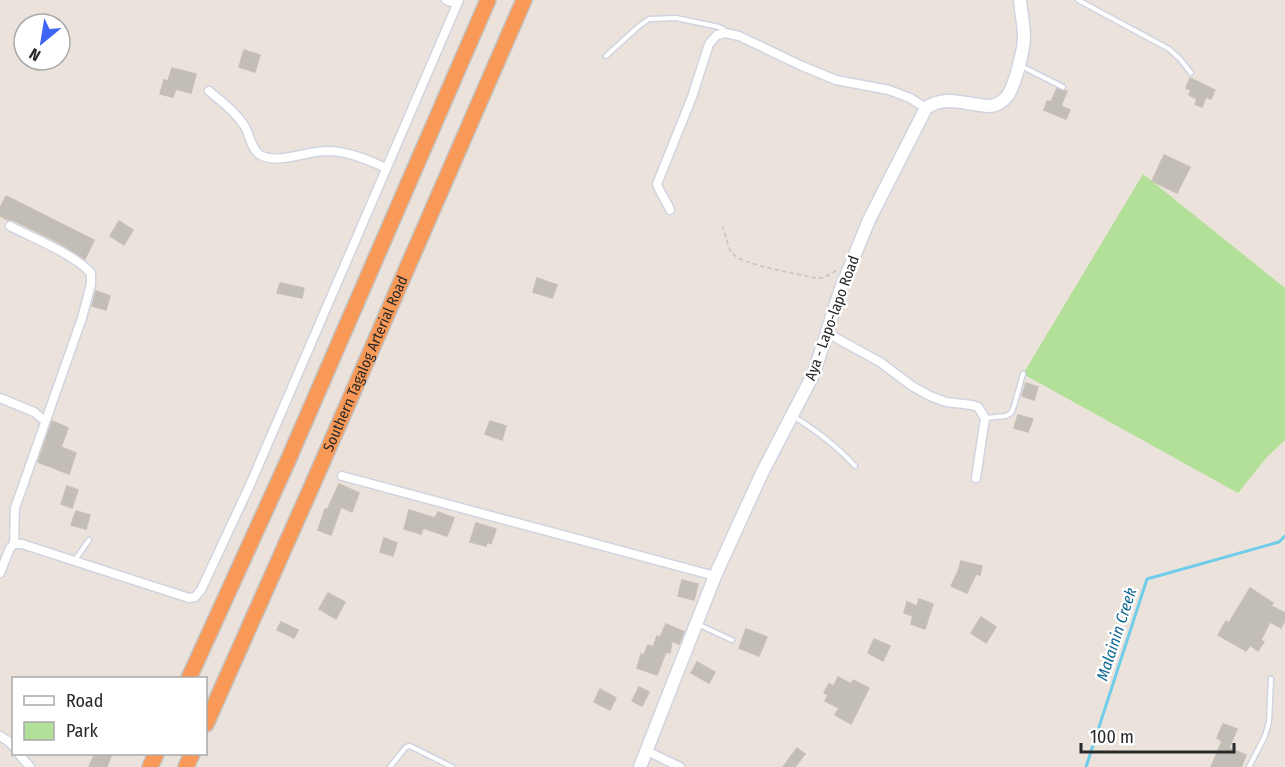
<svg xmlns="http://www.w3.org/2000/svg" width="1285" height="767" viewBox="0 0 1285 767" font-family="'Fira Sans Condensed',sans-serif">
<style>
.green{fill:#b3e098}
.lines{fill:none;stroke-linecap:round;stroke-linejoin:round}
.stream{stroke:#70cdea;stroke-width:3}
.building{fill:#c3bdb7;stroke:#c6bfb5;stroke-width:1.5}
.lane-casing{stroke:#d0d4e1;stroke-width:7}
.street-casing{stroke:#d0d4e1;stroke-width:11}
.secondary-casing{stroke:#d0d4e1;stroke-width:15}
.highway-casing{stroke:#c3c3c3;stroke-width:18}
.path{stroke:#c3c3c3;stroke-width:1.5;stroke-dasharray:4.5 3;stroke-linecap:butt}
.lane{stroke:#fff;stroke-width:4}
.street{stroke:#fff;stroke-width:8}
.secondary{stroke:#fff;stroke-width:12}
.highway{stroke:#f99958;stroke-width:15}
.labels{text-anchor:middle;stroke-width:5;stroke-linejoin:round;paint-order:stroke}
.street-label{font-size:15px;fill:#292929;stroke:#fff}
.water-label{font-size:16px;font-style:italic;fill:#116a94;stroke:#fff}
</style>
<rect width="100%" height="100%" fill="#ebe3db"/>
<path class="green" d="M1143 174 1285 288V440L1267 457 1238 493 1023 374Z"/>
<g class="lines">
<path class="stream" d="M1086 767 1147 579 1279 542 1285 536"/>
</g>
<g class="building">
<path d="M244 50 260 55 255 72 239 67Z"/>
<path d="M172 68 196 74 191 93 176 89 173 97 160 94 164 80 168 81Z"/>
<path d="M1190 78 1215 90 1211 99 1206 97 1202 107 1195 104 1197 99 1189 95 1191 90 1186 88Z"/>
<path d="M1057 88 1062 91H1067L1061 106 1070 110 1066 119 1044 110 1047 101 1051 102Z"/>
<path d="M1164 155 1190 167 1177 193 1152 181Z"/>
<path d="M6 196 94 240 85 259 56 241 13 220H8L0 216V208Z"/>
<path d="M119 221 133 230 124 245 110 236Z"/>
<path d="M537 278 557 285 552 298 533 292Z"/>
<path d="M280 283 304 288 302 298 277 293Z"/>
<path d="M96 291 110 296 106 310 92 306Z"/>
<path d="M1026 383 1038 387 1034 400 1022 396Z"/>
<path d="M1018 415 1033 419 1028 432 1014 428Z"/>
<path d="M52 421 68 428 61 447 76 453 69 474 38 462Z"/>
<path d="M490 421 506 426 502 440 485 434Z"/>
<path d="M339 484 359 493 352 512 341 507 331 535 318 530 325 509 327 510Z"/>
<path d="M67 486 78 490 72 508 61 504Z"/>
<path d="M409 510 435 518 438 512 454 518 447 536 423 528 421 534 404 529Z"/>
<path d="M76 511 90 515 86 529 71 525Z"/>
<path d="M476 523 496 529 491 544 487 542 486 546 470 542Z"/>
<path d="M384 538 397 543 393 556 380 552Z"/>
<path d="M961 561 982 566 980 575 976 574 967 593 951 586 959 569Z"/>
<path d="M682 580 698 584 694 600 678 596Z"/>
<path d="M1250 588 1273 603 1271 606 1285 613V620L1281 628 1270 622 1261 640 1264 642 1258 651 1250 645 1246 651 1218 635 1226 621 1229 623Z"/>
<path d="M328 593 345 602 336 619 319 609Z"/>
<path d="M919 599 933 604 925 629 911 624 913 616 904 613 907 602 917 606Z"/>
<path d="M981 617 996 627 986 643 971 633Z"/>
<path d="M281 622 298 630 294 638 277 630Z"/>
<path d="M666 624 684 632 679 644 672 641 670 653 666 652 657 675 637 668 641 654 644 655 648 645 653 647 657 636 660 637Z"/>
<path d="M746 629 767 637 759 656 739 648Z"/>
<path d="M874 639 890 646 883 661 868 653Z"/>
<path d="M697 662 715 672 709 683 691 673Z"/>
<path d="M838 677 851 684 853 680 869 688 851 724 835 715 839 708 825 701 828 695 824 693 829 684 834 686Z"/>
<path d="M639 687 649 692 642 706 632 701Z"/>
<path d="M600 689 616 698 610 710 594 702Z"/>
<path d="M1223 724 1237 729 1229 748 1246 755 1241 767H1211L1222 741 1217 738Z"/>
<path d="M797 748 805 754 795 767H783Z"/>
<path d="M95 753H112L107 767H89Z"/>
</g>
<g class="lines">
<defs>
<g id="lane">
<path d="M1078 0 1169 49 1180 59 1191 73"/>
<path d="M606 56 638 27 649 19 676 18 719 27 723 29 725 32"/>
<path d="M1021 66 1063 87"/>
<path d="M793 416C817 431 837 446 855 466"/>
<path d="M986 418 1006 416 1011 413 1014 406 1023 374"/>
<path d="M75 560 89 540"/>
<path d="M697 624 732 640"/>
<path d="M390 767 406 747 410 746 452 767"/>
<path d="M1249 767 1265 736 1269 722 1271 679"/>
</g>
<g id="street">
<path d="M446 0 457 4"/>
<path d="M209 91C221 101 237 113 245 127 250 135 251 149 260 155 279 165 308 150 328 151 348 151 369 160 386 168"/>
<path d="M670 210C666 200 660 193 657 184L692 97 709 44 717 35 725 33 739 36 802 66 836 80 889 90 910 98 926 108"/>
<path d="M10 226C33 238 74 254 91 273V284L82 318 15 508 14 544"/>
<path d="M827 333 880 362 912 386 930 396 946 402 972 405 978 407 985 418 976 478"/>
<path d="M0 398 34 412 45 421"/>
<path d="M342 476 715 576"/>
<path d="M0 573 10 548 14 544H22L189 598 195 597 201 590 250 485 459 0"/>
<path d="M0 736 8 741 14 747"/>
<path d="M647 751 680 767"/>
<path d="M19 754 30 767"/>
</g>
<path id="secondary" d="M640 767 715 576 762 473 814 373 840 291 869 220 926 108C946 94 966 105 989 106 996 106 1004 101 1008 95 1015 85 1024 49 1024 37 1024 25 1021 12 1020 0"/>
<g id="highway">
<path d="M189 678 286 465 488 0"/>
<path id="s1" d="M206 724 315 479 524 0"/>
<path d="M150 767 156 754"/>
<path d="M186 767 192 754"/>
</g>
</defs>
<use href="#lane" class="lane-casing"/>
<use href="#street" class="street-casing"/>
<use href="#secondary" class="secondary-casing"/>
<use href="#highway" class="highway-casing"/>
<path class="path" d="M722 226C726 234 727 246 732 253 741 265 799 274 816 278H823L836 271"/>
<use href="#lane" class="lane"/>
<use href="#street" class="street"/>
<use href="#secondary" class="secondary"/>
<use href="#highway" class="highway"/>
</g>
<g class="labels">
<g class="street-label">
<text transform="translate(832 318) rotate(-70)" y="5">Aya - Lapo-lapo Road</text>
<text dy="5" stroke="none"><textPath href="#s1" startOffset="394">Southern Tagalog Arterial Road</textPath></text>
</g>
<g class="water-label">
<text transform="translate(1116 634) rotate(-72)" y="6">Malainin Creek</text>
</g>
</g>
<rect x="12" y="677" width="195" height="78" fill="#ffffff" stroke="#a9a9a9" stroke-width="1.5"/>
<rect x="24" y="696" width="30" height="9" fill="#ffffff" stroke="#a9a9a9" stroke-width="1.5"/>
<text x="66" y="707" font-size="18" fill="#292929">Road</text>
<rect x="24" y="722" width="30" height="18" fill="#b3e098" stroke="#a9a9a9" stroke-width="1.5"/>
<text x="66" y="737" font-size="18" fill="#292929">Park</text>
<g transform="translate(42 42) rotate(210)"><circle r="28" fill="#ffffff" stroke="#a9a9a9" stroke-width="1.5"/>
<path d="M0-4.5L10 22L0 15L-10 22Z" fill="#3f65f4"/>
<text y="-9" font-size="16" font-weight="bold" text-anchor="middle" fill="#292929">N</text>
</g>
<path d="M1081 743v9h153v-9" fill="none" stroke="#292929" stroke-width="3"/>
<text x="1090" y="743" font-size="18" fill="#292929" stroke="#ffffff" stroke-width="4.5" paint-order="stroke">100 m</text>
</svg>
